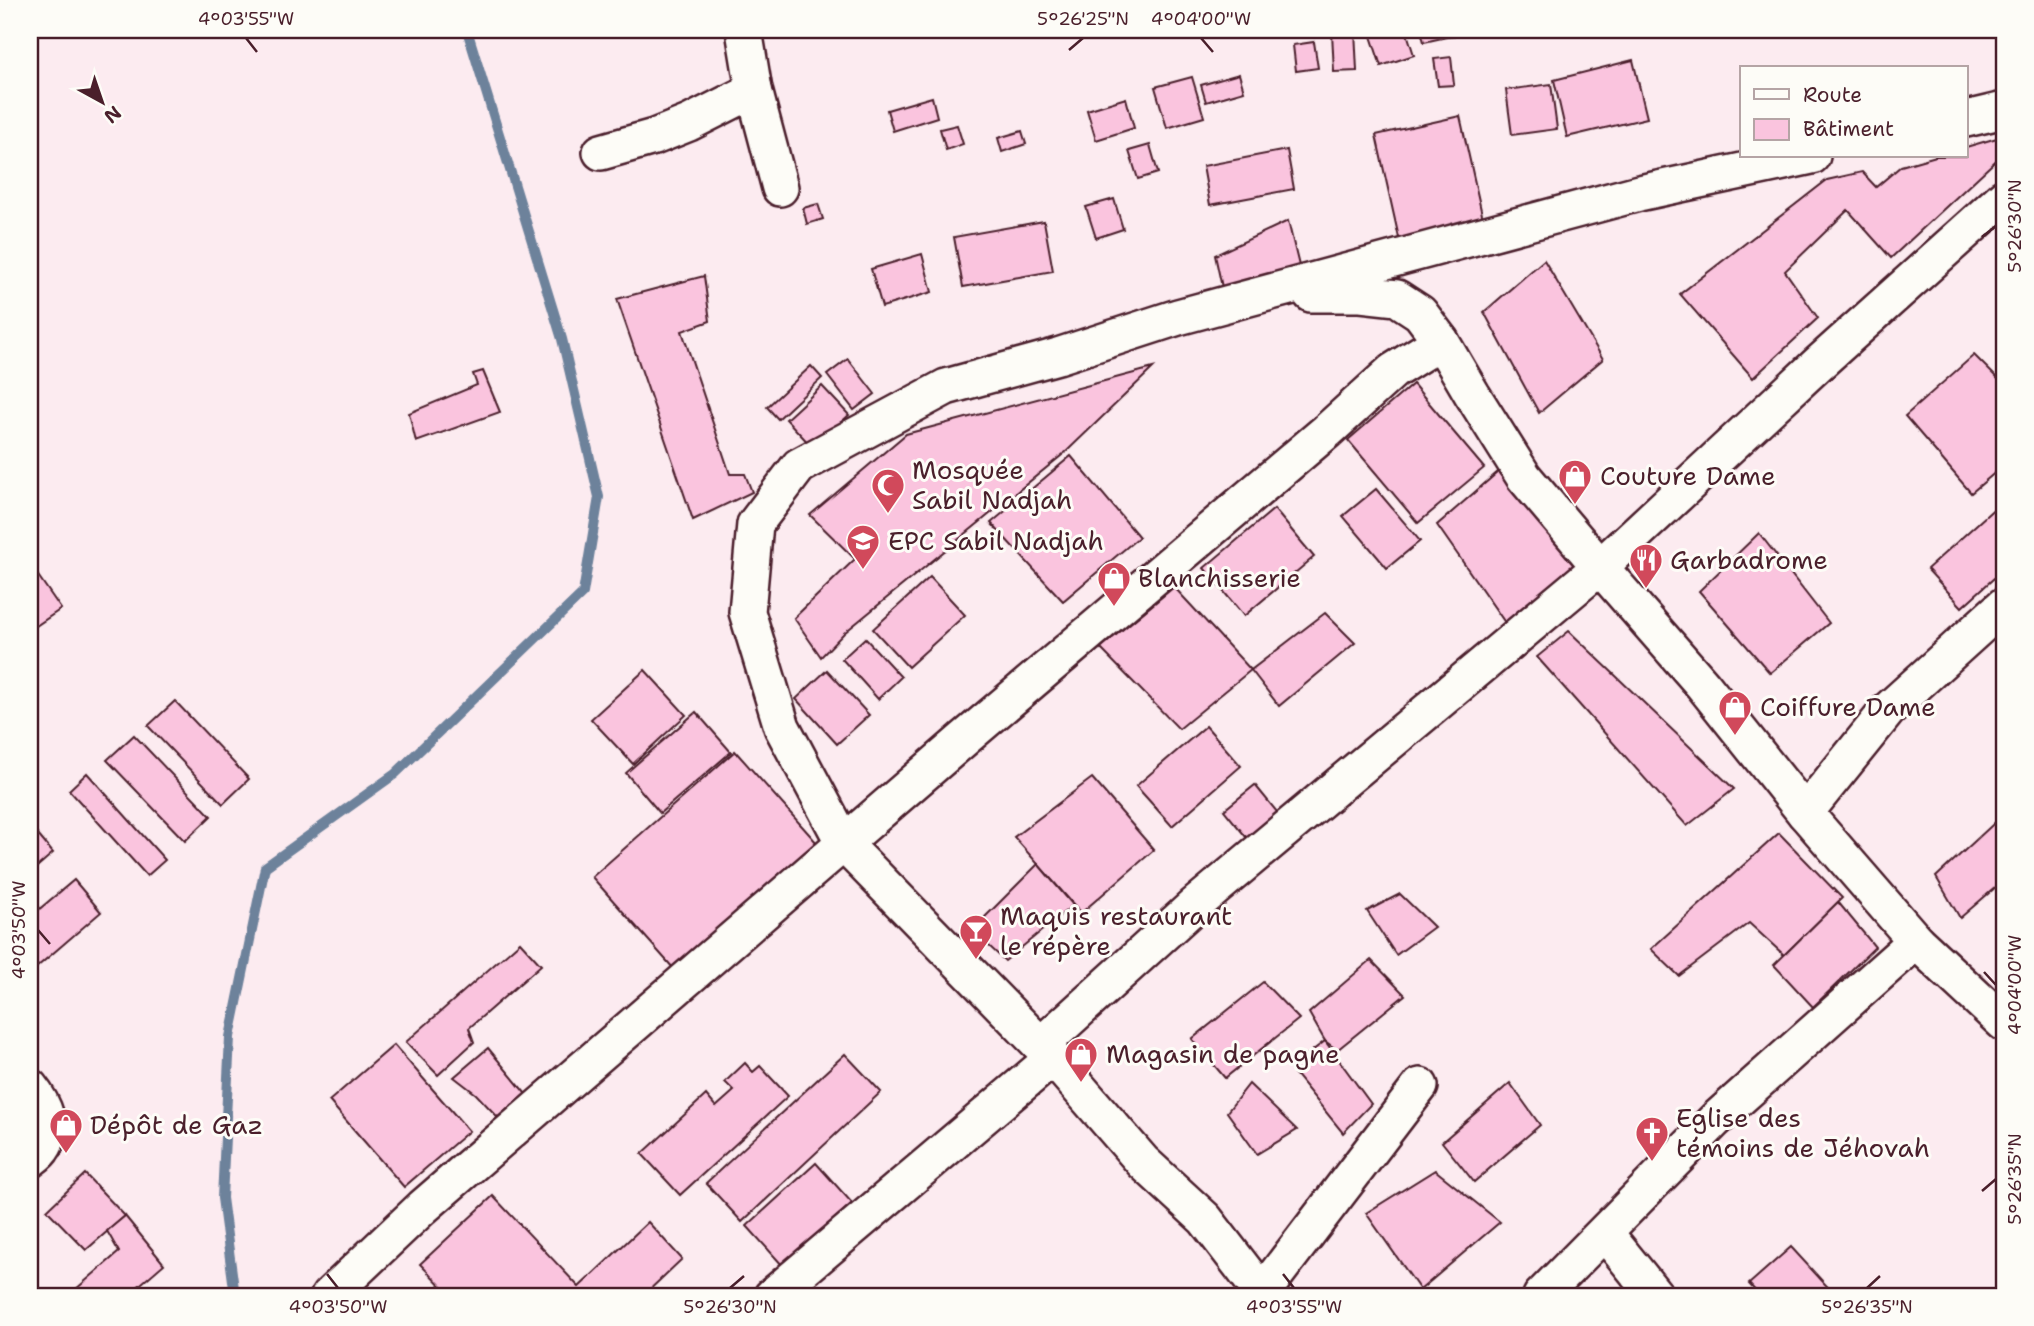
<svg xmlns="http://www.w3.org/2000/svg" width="2034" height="1326" viewBox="0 0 2034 1326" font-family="'Shantell Sans',sans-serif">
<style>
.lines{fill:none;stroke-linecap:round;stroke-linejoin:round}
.stream{stroke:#6d829b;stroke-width:10}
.building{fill:#fac4de;stroke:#4a1f2b;stroke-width:2}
.minor-casing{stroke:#4a1f2b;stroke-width:40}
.minor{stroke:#fdfcf7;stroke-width:35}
.ticks{fill:none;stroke:#4a1f2b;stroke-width:2.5}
.labels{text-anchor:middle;stroke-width:6;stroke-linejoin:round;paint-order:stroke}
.poi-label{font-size:26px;fill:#4a1f2b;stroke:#fdfcf7;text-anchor:start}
.neatline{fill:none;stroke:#4a1f2b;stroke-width:2.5}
.ticks-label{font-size:18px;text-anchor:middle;fill:#4a1f2b}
</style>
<rect width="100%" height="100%" fill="#fcebf0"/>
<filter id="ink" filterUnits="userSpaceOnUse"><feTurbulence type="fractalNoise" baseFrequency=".0143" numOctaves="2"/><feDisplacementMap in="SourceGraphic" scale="14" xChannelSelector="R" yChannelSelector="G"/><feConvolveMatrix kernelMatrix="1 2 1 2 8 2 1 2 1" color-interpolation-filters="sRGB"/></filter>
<g filter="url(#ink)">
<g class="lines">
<path class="stream" d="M235 1296 222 1198 230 1037 265 867 395 774 583 593 599 497 562 339 467 30"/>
</g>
<g class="building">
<path d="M1355 30 1357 71 1334 72 1332 32Z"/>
<path d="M1369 30H1406L1414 55 1381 66Z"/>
<path d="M1421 30H1478L1424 42Z"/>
<path d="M1314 42 1318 68 1296 71 1293 45Z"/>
<path d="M1451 57 1454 85 1438 86 1434 59Z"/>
<path d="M1633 60 1647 118 1567 137 1554 80Z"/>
<path d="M1239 74 1244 91 1206 102 1201 85Z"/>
<path d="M1192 77 1204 117 1167 128 1155 87Z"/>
<path d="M1551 84 1557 129 1512 135 1506 90Z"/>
<path d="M932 97 937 117 893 131 887 110Z"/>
<path d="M1126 98 1134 128 1096 140 1087 110Z"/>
<path d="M1460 116 1485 228 1401 247 1376 135Z"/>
<path d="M957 125 963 144 946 150 940 129Z"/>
<path d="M1022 131 1026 144 1002 152 998 138Z"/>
<path d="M1997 138 2004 153 1891 258 1848 210 1785 271 1818 318 1753 378 1680 294 1827 180 1862 172 1876 187 1901 166 1936 156H1966V147Z"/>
<path d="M1150 145 1158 173 1138 179 1129 151Z"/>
<path d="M1287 150 1294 189 1210 205 1203 166Z"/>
<path d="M1114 199 1123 229 1096 238 1086 207Z"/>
<path d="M818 204 823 219 807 224 803 208Z"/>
<path d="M1044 221 1053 271 963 287 954 237Z"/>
<path d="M1288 221 1301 274 1223 292 1215 255Z"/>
<path d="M922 254 932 292 882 307 871 269Z"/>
<path d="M1544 260 1603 359 1539 413 1484 312Z"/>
<path d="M704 276 710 321 682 331 730 474H745L752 492 693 520 617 299Z"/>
<path d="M1974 355 2004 385V465L1971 493 1905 416Z"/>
<path d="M848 359 875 394 854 410 827 375Z"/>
<path d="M811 366 822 378 778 419 767 407Z"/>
<path d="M1153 368 1067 451 844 633 821 657 794 618 855 559 810 515 906 434Z"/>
<path d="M483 371 500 412 416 442 409 413 477 385 473 374Z"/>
<path d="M1413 384 1484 468 1418 523 1348 440Z"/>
<path d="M822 386 849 415 813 448 786 419Z"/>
<path d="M1071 456 1139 537 1063 601 991 523Z"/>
<path d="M1498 472 1579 568 1506 624 1437 525Z"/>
<path d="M1376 489 1420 541 1387 568 1343 516Z"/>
<path d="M1998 505 2004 512V569L1962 607 1927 569Z"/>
<path d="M1274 509 1314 557 1244 616 1204 568Z"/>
<path d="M1759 533 1829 623 1770 673 1699 591Z"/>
<path d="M30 564 61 609 30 630Z"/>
<path d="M930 577 965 615 908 667 873 629Z"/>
<path d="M1174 587 1251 670 1179 729 1100 648Z"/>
<path d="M1325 613 1355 643 1279 706 1251 670Z"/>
<path d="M1569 631 1734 789 1687 826 1537 657Z"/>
<path d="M865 638 901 677 878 699 842 659Z"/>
<path d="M645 670 686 715 633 764 591 719Z"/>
<path d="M827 670 869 715 837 744 796 699Z"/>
<path d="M175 701 249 779 223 804 148 726Z"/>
<path d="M696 712 731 752 660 813 626 773Z"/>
<path d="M1206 726 1241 766 1172 826 1136 786Z"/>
<path d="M134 735 211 816 185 841 107 760Z"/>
<path d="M735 751 817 843 674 969 592 877Z"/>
<path d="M87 773 165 860 147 876 69 790Z"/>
<path d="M1092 778 1154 850 1081 913 1014 837Z"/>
<path d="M1255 785 1282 818 1251 843 1224 810Z"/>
<path d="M2004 814V880L1960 918 1936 877Z"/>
<path d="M33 829 53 853 30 873V831Z"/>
<path d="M1779 833 1842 898 1784 955 1749 923 1679 976 1651 949Z"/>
<path d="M1038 864 1073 905 1005 961 972 930Z"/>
<path d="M74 880 101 912 30 973V917Z"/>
<path d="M1400 894 1434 927 1396 955 1367 911Z"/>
<path d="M1838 902 1875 947 1813 1007 1774 965Z"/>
<path d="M520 942 541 965 469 1028 474 1042 438 1075 406 1042Z"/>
<path d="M1371 960 1405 995 1337 1050 1325 1041 1309 1013Z"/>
<path d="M1263 982 1299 1019 1225 1078 1192 1039Z"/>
<path d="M1325 1041 1371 1104 1343 1133 1290 1068Z"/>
<path d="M394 1045 469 1131 404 1187 329 1101Z"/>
<path d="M488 1048 535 1105 509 1129 476 1094 454 1077Z"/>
<path d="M845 1054 881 1092 742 1222 706 1183Z"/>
<path d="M745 1063 753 1072 760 1066 788 1096 680 1195 642 1154 706 1095 716 1107 734 1091 725 1082Z"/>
<path d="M1510 1083 1540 1125 1474 1182 1442 1142Z"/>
<path d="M1249 1084 1297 1130 1257 1154 1227 1112Z"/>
<path d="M816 1163 852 1203 783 1266 747 1226Z"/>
<path d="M1435 1170 1500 1222 1420 1290 1366 1213Z"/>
<path d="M85 1174 125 1216 86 1250 47 1210Z"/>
<path d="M493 1196 579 1287 648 1222 682 1259 643 1296H451L420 1264Z"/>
<path d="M125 1216 164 1264 127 1296H68L119 1252 107 1231Z"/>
<path d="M1791 1247 1836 1296H1760L1749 1284Z"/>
</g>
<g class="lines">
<defs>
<g id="minor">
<path d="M754 90 780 188"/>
<path d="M1966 119 2004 110"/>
<path d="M601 152 654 137 689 123 754 90 744 30"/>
<path d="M2004 197 1817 365 1600 567 1703 685 1805 813 1916 941 2004 1023"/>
<path d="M1805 813 1888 710 2004 605"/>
<path d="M1041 1045 1195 905 1600 567 1524 477 1472 394 1441 341 1420 313 1397 298 1361 294H1311"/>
<path d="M1053 1058 845 845 782 727 747 612 755 524 799 466 946 387 1058 356 1178 317 1639 193 1812 156"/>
<path d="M30 1087C43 1103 56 1130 42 1149 40 1153 34 1157 30 1160"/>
<path d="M1605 1233 1656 1296"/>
<path d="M329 1296 423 1207 964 739 1327 431 1393 371 1441 341"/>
<path d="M772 1296 1053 1058 1143 1162 1205 1219 1262 1293 1257 1296"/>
<path d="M1264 1296 1262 1293 1420 1086"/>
<path d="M1541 1296 1715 1120 1916 941"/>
</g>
</defs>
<use href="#minor" class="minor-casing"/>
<use href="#minor" class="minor"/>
</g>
</g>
<path class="ticks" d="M246 38 257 52M1201 38 1213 52M1069 50 1083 38M1982 237 1996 226M38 930 50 944M1984 972 1996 985M1982 1191 1996 1179M327 1274 338 1288M1283 1274 1294 1288M730 1288 744 1276M1867 1288 1880 1276"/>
<defs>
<symbol id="shop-pin" viewBox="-11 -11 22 30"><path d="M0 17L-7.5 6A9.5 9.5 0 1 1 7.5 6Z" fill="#d1495b" stroke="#fdfcf7"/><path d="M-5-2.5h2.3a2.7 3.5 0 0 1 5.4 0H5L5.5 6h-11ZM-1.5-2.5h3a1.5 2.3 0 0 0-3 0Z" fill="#fff"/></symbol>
<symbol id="mosque-pin" viewBox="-11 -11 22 30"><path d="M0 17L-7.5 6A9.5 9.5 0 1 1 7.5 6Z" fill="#d1495b" stroke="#fdfcf7"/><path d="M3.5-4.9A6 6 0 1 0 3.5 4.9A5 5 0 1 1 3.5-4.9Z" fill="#fff"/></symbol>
<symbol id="school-pin" viewBox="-11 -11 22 30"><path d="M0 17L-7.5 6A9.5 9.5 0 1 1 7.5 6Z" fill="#d1495b" stroke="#fdfcf7"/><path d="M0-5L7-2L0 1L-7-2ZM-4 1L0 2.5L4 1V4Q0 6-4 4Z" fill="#fff"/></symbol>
<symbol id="restaurant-pin" viewBox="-11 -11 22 30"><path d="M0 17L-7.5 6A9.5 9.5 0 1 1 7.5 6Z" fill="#d1495b" stroke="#fdfcf7"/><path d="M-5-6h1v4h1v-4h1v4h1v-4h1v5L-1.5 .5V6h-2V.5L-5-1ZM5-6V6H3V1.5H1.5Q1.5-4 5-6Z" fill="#fff"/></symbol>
<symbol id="bar-pin" viewBox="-11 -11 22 30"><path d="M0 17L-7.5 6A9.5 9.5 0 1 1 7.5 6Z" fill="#d1495b" stroke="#fdfcf7"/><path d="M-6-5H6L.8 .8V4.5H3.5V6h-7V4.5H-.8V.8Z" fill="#fff"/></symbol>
<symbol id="church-pin" viewBox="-11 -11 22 30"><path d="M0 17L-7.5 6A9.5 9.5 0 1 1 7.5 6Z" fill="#d1495b" stroke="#fdfcf7"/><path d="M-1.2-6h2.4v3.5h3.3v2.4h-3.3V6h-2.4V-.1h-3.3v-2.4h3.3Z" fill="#fff"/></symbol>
</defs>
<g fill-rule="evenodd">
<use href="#shop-pin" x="1556" y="457" width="38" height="52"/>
<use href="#mosque-pin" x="869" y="466" width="38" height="52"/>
<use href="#school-pin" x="844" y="522" width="38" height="52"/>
<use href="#restaurant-pin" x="1627" y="541" width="38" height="52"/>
<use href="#shop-pin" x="1095" y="559" width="38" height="52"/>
<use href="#shop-pin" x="1716" y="688" width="38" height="52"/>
<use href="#bar-pin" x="957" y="912" width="38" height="52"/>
<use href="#shop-pin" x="1062" y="1035" width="38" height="52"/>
<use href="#shop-pin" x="47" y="1106" width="38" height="52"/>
<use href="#church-pin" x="1633" y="1114" width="38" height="52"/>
</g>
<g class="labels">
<g class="poi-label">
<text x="912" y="479">Mosquée<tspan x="912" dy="30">Sabil Nadjah</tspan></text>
<text x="1600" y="485">Couture Dame</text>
<text x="888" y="550">EPC Sabil Nadjah</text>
<text x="1670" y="569">Garbadrome</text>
<text x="1138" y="587">Blanchisserie</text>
<text x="1760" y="716">Coiffure Dame</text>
<text x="1000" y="925">Maquis restaurant<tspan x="1000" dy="30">le répère</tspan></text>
<text x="1106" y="1063">Magasin de pagne</text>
<text x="1676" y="1127">Eglise des<tspan x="1676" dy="30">témoins de Jéhovah</tspan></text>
<text x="90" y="1134">Dépôt de Gaz</text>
</g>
</g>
<rect width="2034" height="1326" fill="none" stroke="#fdfcf7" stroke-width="77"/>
<rect x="1740" y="66" width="228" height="91" fill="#fdfcf7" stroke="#b5a4a5" stroke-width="2"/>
<rect x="1754" y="89" width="35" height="10" fill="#fdfcf7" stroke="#b5a4a5" stroke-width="2"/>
<text x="1803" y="102" font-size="21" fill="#4a1f2b">Route</text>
<rect x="1754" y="119" width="35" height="21" fill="#fac4de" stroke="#b5a4a5" stroke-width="2"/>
<text x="1803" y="136" font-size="21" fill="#4a1f2b">Bâtiment</text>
<g transform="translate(102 102) rotate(140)" stroke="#fdfcf7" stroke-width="5" paint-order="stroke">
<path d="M0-5L12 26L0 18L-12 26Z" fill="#4a1f2b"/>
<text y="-10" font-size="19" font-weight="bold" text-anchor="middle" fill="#4a1f2b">N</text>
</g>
<rect x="38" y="38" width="1958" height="1250" class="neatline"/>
<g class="ticks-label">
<text x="246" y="25">4°03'55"W</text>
<text x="1083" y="25">5°26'25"N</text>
<text x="1201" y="25">4°04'00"W</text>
<text transform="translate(2015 226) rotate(-90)" y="6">5°26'30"N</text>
<text transform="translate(19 930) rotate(-90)" y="6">4°03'50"W</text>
<text transform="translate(2015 985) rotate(-90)" y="6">4°04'00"W</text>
<text transform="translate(2015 1179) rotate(-90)" y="6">5°26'35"N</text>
<text x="338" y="1313">4°03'50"W</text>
<text x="730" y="1313">5°26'30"N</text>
<text x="1294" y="1313">4°03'55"W</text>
<text x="1867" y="1313">5°26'35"N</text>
</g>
</svg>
